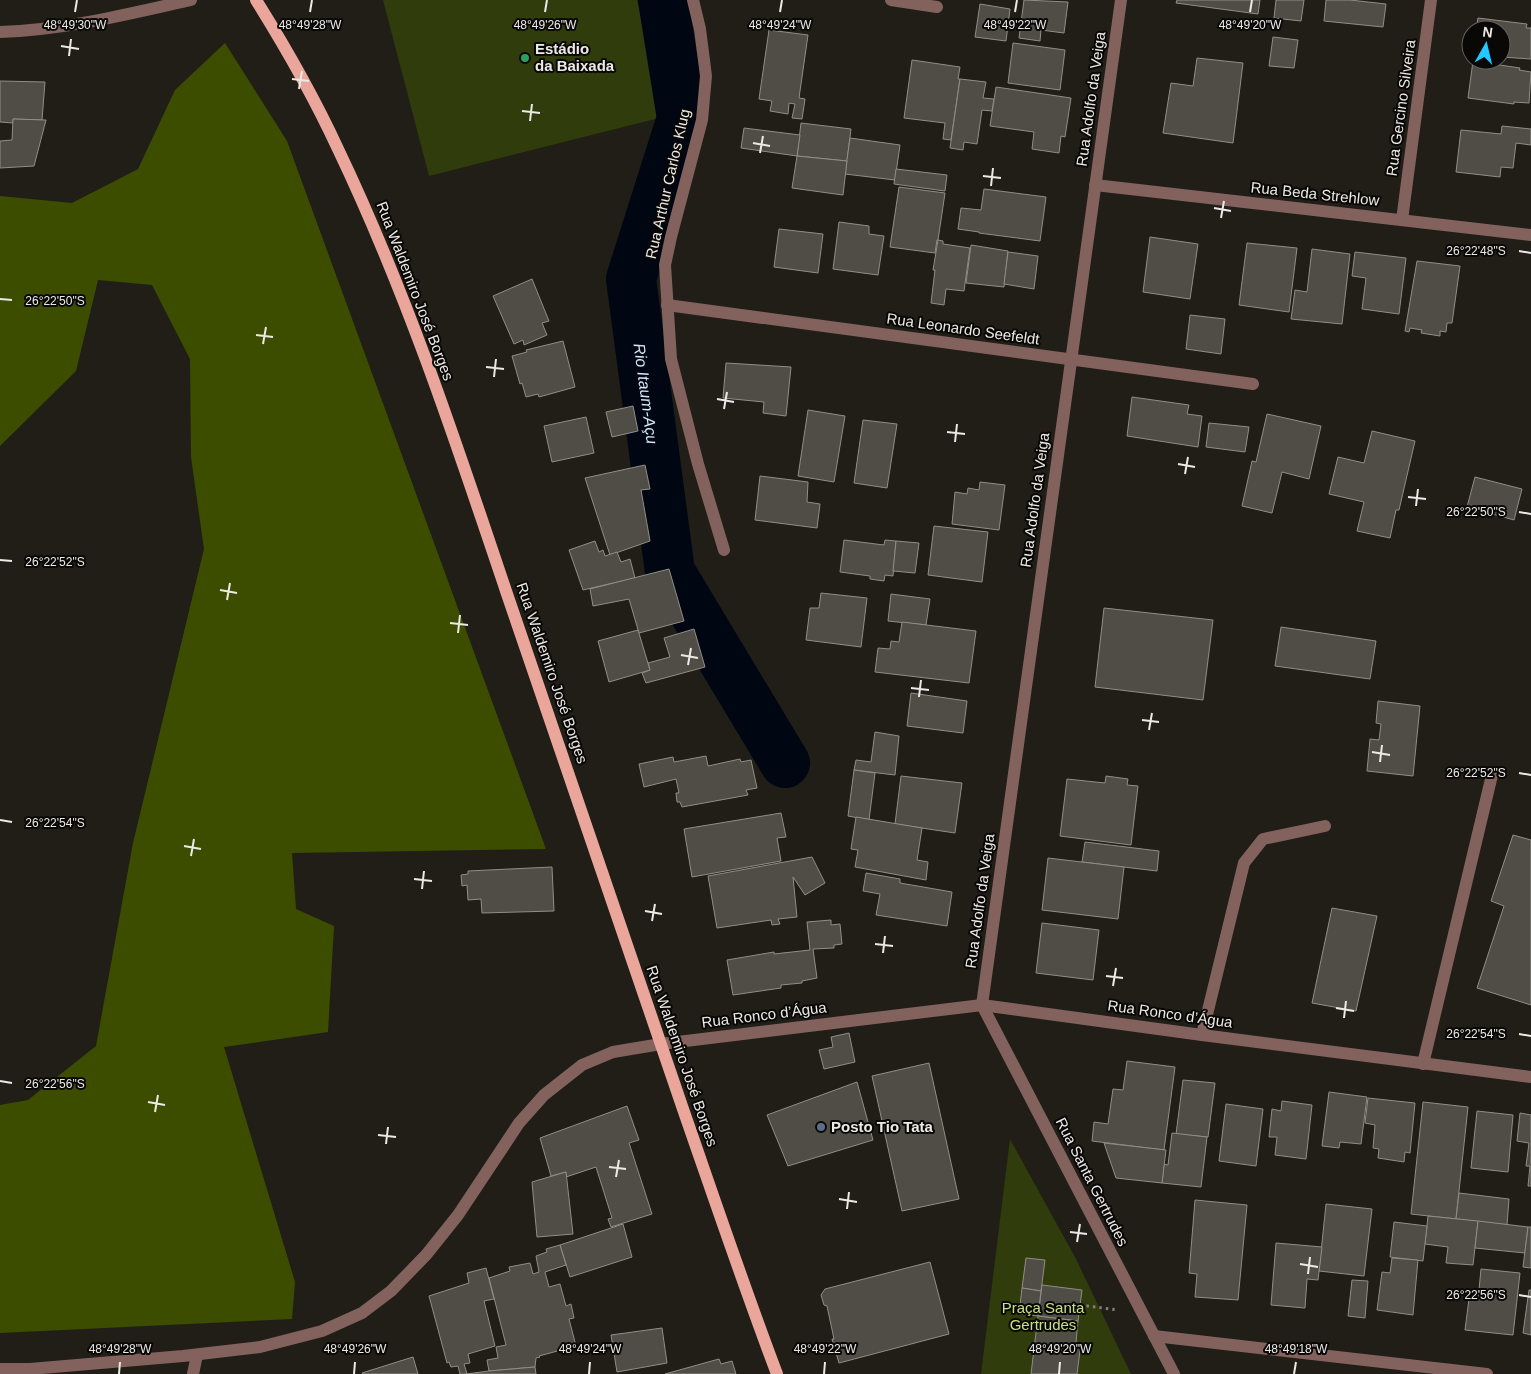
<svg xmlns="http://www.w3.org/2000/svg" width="1531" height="1374" viewBox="0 0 1531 1374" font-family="Arial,sans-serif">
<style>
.green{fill:#303c0b}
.forest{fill:#3d4d00}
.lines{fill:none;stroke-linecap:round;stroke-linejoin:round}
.river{stroke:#000612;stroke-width:50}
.building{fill:#504d46;stroke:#918e86}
.path{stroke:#817e79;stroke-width:3;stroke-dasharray:2.5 4;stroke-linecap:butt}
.minor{stroke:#83625d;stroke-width:12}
.major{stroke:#eaa69b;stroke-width:12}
.ticks{fill:none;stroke:#eceae6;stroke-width:2}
.leisure-dot{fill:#2e9e5b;stroke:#0a0806;stroke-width:2}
.service-dot{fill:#5c6f8a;stroke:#0a0806;stroke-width:2}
.labels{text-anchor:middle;stroke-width:4;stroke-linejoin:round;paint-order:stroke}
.poi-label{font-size:15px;font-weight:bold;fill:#eceae6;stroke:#0a0806;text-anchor:start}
.street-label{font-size:15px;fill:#eceae6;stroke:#0a0806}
.park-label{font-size:15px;fill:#c6e281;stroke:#0a0806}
.water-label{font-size:16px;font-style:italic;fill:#d5e6f3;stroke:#0a0806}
.ticks-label{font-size:12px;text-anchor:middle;fill:#eceae6;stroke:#0a0806;stroke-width:4;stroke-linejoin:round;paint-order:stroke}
</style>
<rect width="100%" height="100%" fill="#211e18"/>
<g class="green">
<path d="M383 0H637L667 116 429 176Z"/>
<path d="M1010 1139 1076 1259 1131 1374H981Z"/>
</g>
<path class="forest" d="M225 43 287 141 546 849 292 853 296 909 334 926 328 1032 224 1047 295 1282 292 1319 0 1333V1105L28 1100 96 1046 133 843 204 549 191 457 190 359 152 285 98 280 76 371 0 446V196L72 203 138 169 175 90Z"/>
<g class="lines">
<path class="river" id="s1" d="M663 0 682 118 631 279 670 572 785 763"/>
</g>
<g class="building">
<path d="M1024 0 1068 2 1064 33 1041 30 1040 41 1019 38Z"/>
<path d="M1177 0H1260L1258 14 1176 3Z"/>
<path d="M1276 0H1304L1301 21 1274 18Z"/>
<path d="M1326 0H1350L1386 4 1383 27 1324 21Z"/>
<path d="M980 4 1010 9 1006 41 975 37Z"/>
<path d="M1478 18 1527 24 1526 28H1531V59L1501 57V30H1476Z"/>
<path d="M769 30 808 35 799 98 805 99 802 119 792 118 795 104 789 103 788 114 770 111 772 101 759 99Z"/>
<path d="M1273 37 1298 40 1294 68 1269 66Z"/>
<path d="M1013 43 1065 50 1060 90 1008 83Z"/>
<path d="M1197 58 1243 63 1233 143 1163 133 1171 83 1193 86Z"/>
<path d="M912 60 960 67 958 79H960L951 140 943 139 945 123 904 118Z"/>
<path d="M1473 61 1520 68 1519 70 1531 72 1529 103 1514 102V104L1468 98Z"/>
<path d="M960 79 986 82 983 98 994 99 992 111 982 110 977 144 964 142 963 150 950 148Z"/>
<path d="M0 81 45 82 42 120 13 119V123L0 122Z"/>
<path d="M996 87 1071 98 1065 137 1061 136 1059 153 1032 149 1034 132 990 126Z"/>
<path d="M13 119 46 120 34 166 0 168V141L12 140Z"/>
<path d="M801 123 851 129 847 161 797 156Z"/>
<path d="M1502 126 1531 129V145L1516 143 1513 168 1501 167 1500 177 1456 172 1461 130 1501 134Z"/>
<path d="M744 128 800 135 797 156 741 148Z"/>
<path d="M850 138 900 145 895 180 845 174Z"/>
<path d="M797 156 847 161 843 195 792 188Z"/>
<path d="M896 169 947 175 945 191 894 184Z"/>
<path d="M899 187 945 193 938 240H937L935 253 890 247Z"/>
<path d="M984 189 1046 197 1040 241 979 233V232L958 229 961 208 981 210Z"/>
<path d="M839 222 869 226V234L884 236 878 275 833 269Z"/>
<path d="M779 229 823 234 818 273 774 267Z"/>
<path d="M1150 237 1198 244 1190 299 1143 292Z"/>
<path d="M938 240 943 241V244L970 248 964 291 946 289 944 305 931 303 935 270H933Z"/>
<path d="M1247 243 1297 248 1289 312 1239 305Z"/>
<path d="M971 245 1008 251 1004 287 966 283Z"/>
<path d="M1312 249 1350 254 1342 324 1291 319 1295 290 1307 292Z"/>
<path d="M1008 252 1038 256 1034 289 1004 284Z"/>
<path d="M1355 252 1406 258 1399 314 1362 309 1366 278 1352 276Z"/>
<path d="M1417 261 1460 266 1452 323H1447L1446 332 1440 331V336L1421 333 1422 330 1410 328 1409 332 1405 331Z"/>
<path d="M532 279 549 321 542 323 547 335 524 345 523 340 514 344 493 296Z"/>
<path d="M1190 315 1225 319 1221 354 1186 349Z"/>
<path d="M563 341 575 387 539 397 538 394 526 397 522 383 520 384 512 356 527 352 526 350Z"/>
<path d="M726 363 791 367 786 416 763 413 764 402 723 398Z"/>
<path d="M1132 397 1189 405 1187 414 1202 416 1198 447 1127 436Z"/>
<path d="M633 406 638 431 612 437 606 412Z"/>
<path d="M808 410 845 416 834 482 798 476Z"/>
<path d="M1267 414 1321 426 1309 479 1282 472 1272 513 1242 506 1252 461 1256 462Z"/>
<path d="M586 417 594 453 552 462 544 426Z"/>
<path d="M863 420 897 424 887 488 854 483Z"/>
<path d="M1209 423 1249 427 1245 452 1206 447Z"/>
<path d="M1372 431 1415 441 1399 510H1396L1390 538 1357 531 1364 502 1329 494 1338 457 1364 463Z"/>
<path d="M645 465 650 489 641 490 650 541 610 555 585 478Z"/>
<path d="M760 476 808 482 807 502 820 504 817 528 755 520Z"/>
<path d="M1475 477 1522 489 1514 520 1467 507Z"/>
<path d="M980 482 1005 485 999 530 952 524 955 492 967 494 968 488 979 490Z"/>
<path d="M934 526 988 532 982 582 928 575Z"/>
<path d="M844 540 884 545 885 540 896 541 893 576 885 575 884 581 870 579V576L840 572Z"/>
<path d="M595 541 599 552 603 550 605 556 617 552 621 562 630 559 635 578 583 590 569 550Z"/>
<path d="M896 541 919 543 915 573 893 571Z"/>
<path d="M669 569 684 621 639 633 629 599 593 606 590 589Z"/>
<path d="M821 593 867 598 861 647 806 640 810 608H819Z"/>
<path d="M891 594 930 599 926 625 888 621Z"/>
<path d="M1104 608 1213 620 1203 700 1095 687Z"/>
<path d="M902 622 976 631 969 683 875 672 878 648 890 649 891 641 899 642Z"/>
<path d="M1281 627 1376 641 1370 679 1275 666Z"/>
<path d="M694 629 705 667 646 683 642 673 650 670 648 663 670 657 664 638Z"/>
<path d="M638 630 650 670 609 682 598 641Z"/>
<path d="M911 693 967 701 963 733 907 726Z"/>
<path d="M1378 701 1420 706 1413 776 1367 771 1370 739 1379 740 1381 724 1376 723Z"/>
<path d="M875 732 899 736 895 775 854 770 856 760 871 762Z"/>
<path d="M706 756 708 766 740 759 741 762 751 760 757 788 746 790 748 795 682 807 680 802H677L676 793H679L676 779 644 787 639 764 673 757 674 762Z"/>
<path d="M854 770 875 773 869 820 848 816Z"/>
<path d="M901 776 962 783 955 833 895 824Z"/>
<path d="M1106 776 1128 779 1127 785 1138 786 1131 845 1060 836 1067 779 1105 783Z"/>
<path d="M781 813 786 837 777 838 781 861 692 877 684 829Z"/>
<path d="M856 817 922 828 917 860 928 862 926 880 855 867 858 850 851 849Z"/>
<path d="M1513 835 1531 840V1005L1477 988 1504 906 1491 901Z"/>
<path d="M1085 842 1159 851 1157 871 1082 862Z"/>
<path d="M812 857 825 883 805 895 793 877 797 917 778 919 780 924 772 925 771 920 717 928 708 876Z"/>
<path d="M1048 858 1124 867 1118 919 1042 910Z"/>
<path d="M552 867 554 911 482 913 481 899 468 900 467 885 462 886 461 875 468 874V871Z"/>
<path d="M866 873 900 879V883L952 892 947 926 876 915 880 894 863 891Z"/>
<path d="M1332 908 1377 916 1356 1011 1312 1003Z"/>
<path d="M831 920V925L840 924 842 944 834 945V948L813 949 817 978 802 981V983L781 985V988L733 995 727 960 774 952V954L810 950 807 922Z"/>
<path d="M1042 923 1099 930 1093 980 1036 973Z"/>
<path d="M849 1033 855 1062 824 1069 819 1050 833 1047 831 1037Z"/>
<path d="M1127 1061 1175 1067 1164 1150 1092 1141 1094 1122 1108 1124 1113 1089 1123 1090Z"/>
<path d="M929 1063 959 1199 902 1211 872 1076Z"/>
<path d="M1183 1080 1215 1083 1208 1137 1176 1134Z"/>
<path d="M857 1082 873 1140 788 1166 767 1115Z"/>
<path d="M1329 1092 1367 1097 1361 1144 1340 1142 1339 1148 1322 1146Z"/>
<path d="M1368 1098 1415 1103 1410 1153 1405 1152 1404 1162 1378 1158 1379 1149 1373 1148 1375 1125 1365 1123Z"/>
<path d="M1282 1101 1312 1105 1306 1159 1275 1155 1277 1137H1269L1272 1109 1281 1111Z"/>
<path d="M1423 1102 1468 1107 1456 1219 1411 1214Z"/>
<path d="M1226 1104 1263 1109 1256 1166 1219 1161Z"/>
<path d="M627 1106 639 1140 629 1143 652 1214 611 1227 608 1219 612 1218 596 1167 566 1177V1172L551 1176 540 1138Z"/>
<path d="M1477 1111 1513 1115 1508 1172 1471 1168Z"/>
<path d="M1520 1113 1531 1115V1186H1528L1530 1166H1526L1529 1143 1517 1141Z"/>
<path d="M1172 1133 1207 1137 1201 1187 1162 1183 1164 1164 1168 1165Z"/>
<path d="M1104 1143 1166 1150 1162 1183 1116 1178Z"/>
<path d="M566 1172 573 1234 537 1237 532 1182Z"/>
<path d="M1459 1193 1509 1199 1507 1225 1456 1219Z"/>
<path d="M1195 1200 1247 1205 1238 1300 1195 1297 1197 1274 1189 1273Z"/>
<path d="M1326 1204 1372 1209 1364 1276 1319 1271Z"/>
<path d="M1428 1216 1478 1221 1473 1265 1446 1263 1448 1247 1425 1244Z"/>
<path d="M1478 1221 1528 1227 1525 1253 1475 1248Z"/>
<path d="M1394 1222 1427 1226 1423 1261 1390 1257Z"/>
<path d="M623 1224 632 1257 570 1277 560 1245Z"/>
<path d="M1528 1227H1531V1268L1523 1267Z"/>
<path d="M1276 1243 1322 1247 1318 1280 1307 1279 1305 1308 1271 1305Z"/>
<path d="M560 1245 566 1265 545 1272 549 1287 560 1284 566 1306 571 1304 574 1318 569 1319 576 1346 539 1356 540 1357 536 1358 535 1367 489 1371 487 1360 498 1358 496 1347 506 1345 489 1278 510 1271 509 1267 530 1263 533 1274 539 1272 536 1256 547 1252 546 1249Z"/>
<path d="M1026 1258 1045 1260 1041 1291 1022 1288Z"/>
<path d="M1392 1258 1418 1260 1413 1315 1377 1310 1382 1272 1390 1273Z"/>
<path d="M930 1262 949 1334 839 1363 832 1339H834L827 1306 824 1305 821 1295 825 1289Z"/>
<path d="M486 1268 494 1299 484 1301 495 1346 468 1354 470 1363 464 1364 467 1374H460L458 1366 451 1367 449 1362 447 1363 429 1296 469 1283 467 1273Z"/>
<path d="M1481 1269 1520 1273 1513 1335 1465 1330 1469 1299 1478 1300Z"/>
<path d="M1352 1280 1368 1281 1365 1318 1348 1316Z"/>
<path d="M1042 1285 1082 1290 1078 1321 1038 1316Z"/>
<path d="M1022 1288 1041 1291 1038 1316 1019 1314Z"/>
<path d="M1529 1290H1531V1335L1523 1333Z"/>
<path d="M1038 1316 1078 1321 1076 1342 1081 1343 1077 1374H1031Z"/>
<path d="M662 1328 667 1363 617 1372 611 1335Z"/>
<path d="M413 1357 418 1374H363L362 1373Z"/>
<path d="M719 1359 721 1364 732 1361 736 1374H665Z"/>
<path d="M535 1367 536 1374H466L489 1371Z"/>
</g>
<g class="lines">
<path class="path" d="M1080 1305 1118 1310"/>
<g class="minor">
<path d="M693 0 700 29 706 76 702 120 671 237 665 265 671 359 698 464 724 550"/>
<path d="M891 0 937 7"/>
<path d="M0 32C65 30 128 14 191 0"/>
<path d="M1095 185 1531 235"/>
<path d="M1402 220 1431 0"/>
<path d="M667 305 1253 384"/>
<path d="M982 1005 1121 0"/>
<path d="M982 1005 1174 1374"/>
<path d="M1202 1035 1244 863 1263 839 1325 826"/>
<path d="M1423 1064 1492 775"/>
<path d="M1154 1336 1487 1374"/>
<path d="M0 1369H30L183 1356 260 1347 322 1331 362 1313 391 1291 426 1255 458 1215 519 1123 544 1095 582 1065 613 1052 661 1044 982 1005 1202 1035 1531 1077"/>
<path d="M193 1374 197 1355"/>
</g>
<path class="major" d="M256 0C286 48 314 97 338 149 406 291 456 442 506 591 565 764 623 937 683 1109 714 1198 744 1287 777 1374"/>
</g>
<path class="ticks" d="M75 12 77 0M310 12 312 0M545 12 547 0M780 12 782 0M1015 12 1017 0M1250 12 1252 0M61 46 79 49M69 56 71 39M292 79 309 81M299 89 302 71M522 111 540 113M530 121 532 104M753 143 770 146M760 153 763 136M983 176 1001 178M991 186 993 168M1214 208 1231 211M1221 218 1224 201M1519 251 1531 253M0 299 12 300M256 335 273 337M263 344 266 327M486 367 504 369M494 377 496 359M717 399 734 402M724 409 727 392M947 432 965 434M955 442 957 424M1178 464 1195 467M1185 474 1188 457M1408 497 1426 499M1416 506 1418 489M1519 512 1531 514M0 560 12 561M220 590 237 593M227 600 230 583M450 623 468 625M458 633 460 615M681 655 698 658M688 665 691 648M911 688 929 690M919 697 921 680M1142 720 1159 722M1149 730 1152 713M1372 752 1390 755M1380 762 1382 745M1519 773 1531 775M0 820 12 822M184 846 201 849M191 856 194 839M414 879 432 881M422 889 424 871M645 911 662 914M652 921 655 904M875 944 893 946M883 953 885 936M1106 976 1123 978M1113 986 1116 968M1336 1008 1354 1011M1344 1018 1346 1001M1519 1034 1531 1036M0 1081 12 1083M148 1102 165 1105M155 1112 158 1095M378 1135 396 1137M386 1144 388 1127M609 1167 626 1169M616 1177 619 1160M839 1199 857 1202M847 1209 849 1192M1070 1232 1087 1234M1077 1242 1080 1224M1300 1264 1318 1267M1308 1274 1310 1257M1519 1295 1531 1297M119 1374 120 1362M354 1374 355 1362M589 1374 590 1362M824 1374 825 1362M1059 1374 1060 1362M1294 1374 1296 1362"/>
<circle class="leisure-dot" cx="525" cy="58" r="5"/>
<circle class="service-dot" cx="821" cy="1127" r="5"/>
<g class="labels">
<g class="poi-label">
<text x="535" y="54">Estádio<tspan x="535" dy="17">da Baixada</tspan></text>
<text x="831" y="1132">Posto Tio Tata</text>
</g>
<g class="street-label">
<text transform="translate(1091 99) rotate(-82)" y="5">Rua Adolfo da Veiga</text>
<text transform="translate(1401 108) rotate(-82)" y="5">Rua Gercino Silveira</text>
<text transform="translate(668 184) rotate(-77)" y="5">Rua Arthur Carlos Klug</text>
<text transform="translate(1315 194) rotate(6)" y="5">Rua Beda Strehlow</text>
<text transform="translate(415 291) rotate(69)" y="5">Rua Waldemiro José Borges</text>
<text transform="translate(963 329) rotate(8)" y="5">Rua Leonardo Seefeldt</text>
<text transform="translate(1035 500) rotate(-82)" y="5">Rua Adolfo da Veiga</text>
<text transform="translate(552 673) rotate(71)" y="5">Rua Waldemiro José Borges</text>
<text transform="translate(980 901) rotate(-82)" y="5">Rua Adolfo da Veiga</text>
<text transform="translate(1170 1014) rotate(8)" y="5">Rua Ronco d’Água</text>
<text transform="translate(764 1015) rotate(-7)" y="5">Rua Ronco d’Água</text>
<text transform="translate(682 1056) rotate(71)" y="5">Rua Waldemiro José Borges</text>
<text transform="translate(1092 1182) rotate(63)" y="5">Rua Santa Gertrudes</text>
</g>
<g class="park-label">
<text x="1043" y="1313">Praça Santa<tspan x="1043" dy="17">Gertrudes</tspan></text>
</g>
<g class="water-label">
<text dy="6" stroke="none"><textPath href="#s1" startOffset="404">Rio Itaum-Açu</textPath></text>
</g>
</g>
<g class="ticks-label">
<text x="75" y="29">48°49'30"W</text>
<text x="310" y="29">48°49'28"W</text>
<text x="545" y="29">48°49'26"W</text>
<text x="780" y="29">48°49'24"W</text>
<text x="1015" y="29">48°49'22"W</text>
<text x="1250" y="29">48°49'20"W</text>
<text x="1476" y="255">26°22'48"S</text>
<text x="55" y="305">26°22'50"S</text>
<text x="1476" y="516">26°22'50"S</text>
<text x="55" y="566">26°22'52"S</text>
<text x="1476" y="777">26°22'52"S</text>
<text x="55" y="827">26°22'54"S</text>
<text x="1476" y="1038">26°22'54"S</text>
<text x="55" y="1088">26°22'56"S</text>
<text x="1476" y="1299">26°22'56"S</text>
<text x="120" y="1353">48°49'28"W</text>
<text x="355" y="1353">48°49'26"W</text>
<text x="590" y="1353">48°49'24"W</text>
<text x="825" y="1353">48°49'22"W</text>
<text x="1060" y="1353">48°49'20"W</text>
<text x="1296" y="1353">48°49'18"W</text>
</g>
<g transform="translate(1486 45) rotate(8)"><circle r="24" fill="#0a0806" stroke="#646260"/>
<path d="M0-4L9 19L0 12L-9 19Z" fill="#23c9fe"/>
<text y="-8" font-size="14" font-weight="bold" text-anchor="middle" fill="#eceae6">N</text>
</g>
</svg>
